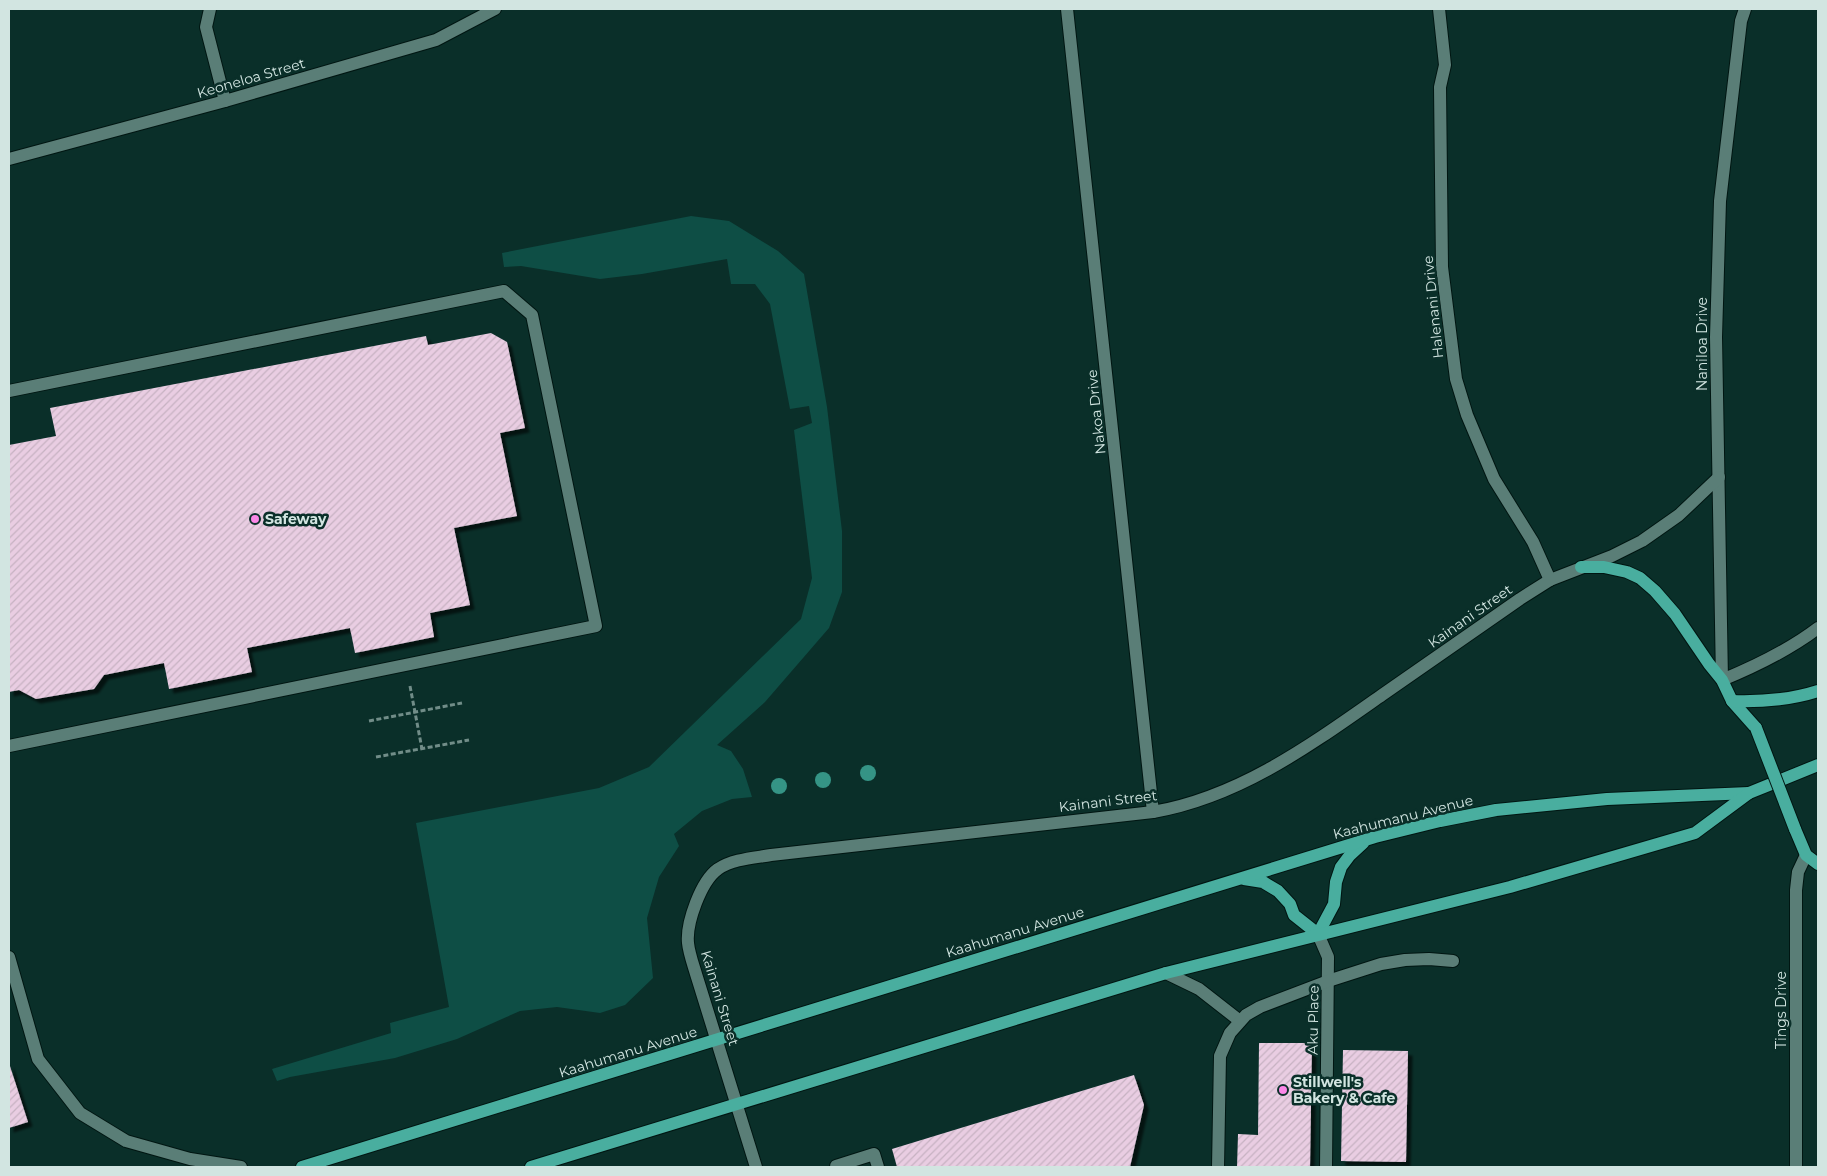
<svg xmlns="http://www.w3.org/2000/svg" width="1827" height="1176" viewBox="0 0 1827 1176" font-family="Montserrat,sans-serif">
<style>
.grass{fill:#0e4e45}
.building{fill:url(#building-hatch);filter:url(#shadow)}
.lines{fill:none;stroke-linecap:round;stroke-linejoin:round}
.lane-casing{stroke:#001612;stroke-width:14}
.street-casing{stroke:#001612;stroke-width:14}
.primary-casing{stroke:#001612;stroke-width:14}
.path{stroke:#718d88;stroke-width:3;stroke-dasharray:5 2.5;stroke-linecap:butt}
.lane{stroke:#5a7e77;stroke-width:12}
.street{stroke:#5a7e77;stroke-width:12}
.primary{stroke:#49ae9f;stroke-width:12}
.primary-bridge-casing{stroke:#001612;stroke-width:14;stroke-linecap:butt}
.primary-bridge{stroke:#49ae9f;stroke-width:12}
.tree{fill:#359485}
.poi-dot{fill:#fa87e7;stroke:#0a2f29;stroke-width:2}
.labels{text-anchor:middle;stroke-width:5;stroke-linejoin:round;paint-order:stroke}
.street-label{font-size:14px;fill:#d2e5e1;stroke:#0a2f29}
.poi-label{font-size:14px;font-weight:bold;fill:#d2e5e1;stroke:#0a2f29;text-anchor:start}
</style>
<defs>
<pattern id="building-hatch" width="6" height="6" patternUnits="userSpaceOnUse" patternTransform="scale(1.25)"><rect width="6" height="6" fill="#e9cde2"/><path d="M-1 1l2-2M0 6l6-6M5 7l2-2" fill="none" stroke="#c7b2c2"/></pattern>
<filter id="shadow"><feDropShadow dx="4.5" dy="4.5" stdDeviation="1" flood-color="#0009"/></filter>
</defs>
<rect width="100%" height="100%" fill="#0a2f29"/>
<path class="grass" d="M691 216 729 221 778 251 804 274 827 407 842 531V592L829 628 765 702 717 745 731 751 743 769 752 797 732 799 702 811 674 834 679 846 659 877 647 918 653 978 625 1005 600 1013 557 1007 520 1011 457 1039 395 1058 290 1077 277 1081 272 1069 391 1033 390 1023 449 1007 416 823 599 788 649 767 801 619 812 578 794 430 812 423 809 406 790 409 770 304 755 284H731L727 259 642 274 600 279 521 266 504 267 502 253Z"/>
<g class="building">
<path d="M491 333 507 342 525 428 500 433 517 516 454 528 470 605 430 613 434 637 355 653 350 628 247 648 252 672 169 689 164 663 104 675 94 689 36 699 19 690 9 692V445L56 436 50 408 426 336 428 345Z"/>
<path d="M1259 1043H1312L1310 1167H1237L1238 1134 1258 1135Z"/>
<path d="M1343 1050 1408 1051 1406 1162 1341 1161Z"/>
<path d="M9 1063 28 1122 9 1128Z"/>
<path d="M1134 1075 1144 1105 1130 1167H897L892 1149Z"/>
</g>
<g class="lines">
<defs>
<g id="lane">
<path d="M9 391 504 291 532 315 596 626 9 746"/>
<path d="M1318 934 1328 957 1326 1167"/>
<path d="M9 957 38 1059 80 1113 126 1141 190 1159 241 1167"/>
<path d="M1166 973 1199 989 1240 1021"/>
<path d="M836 1166 874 1154 878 1167"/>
<path d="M1218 1167 1220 1056 1230 1033 1246 1015 1260 1007 1328 981 1381 964 1405 960 1429 959 1453 961"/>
<path d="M1796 1167V890L1798 872 1806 855"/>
</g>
<g id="street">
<path d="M210 9 206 27 225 101"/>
<path d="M1067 9 1153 812"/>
<path d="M1439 9 1445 65 1440 87 1442 267 1456 379 1467 415 1494 479 1533 542 1550 580"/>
<path d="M1745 9 1741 21 1720 201 1716 337 1722 680C1756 666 1789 650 1818 628"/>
<path d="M9 159 225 101 436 40 495 9"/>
<path d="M756 1167 696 974C693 964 689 953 688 943 686 923 701 881 718 869 733 859 753 858 771 855L1153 812C1240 797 1312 744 1382 695 1428 663 1474 631 1520 599L1550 580 1612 556 1642 541 1679 515 1719 477"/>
</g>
<g id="primary">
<path d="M1581 567H1604L1627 572 1640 578 1655 591 1675 614 1709 664 1722 680 1732 701 1756 728"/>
<path d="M1732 701C1762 702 1790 700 1818 691"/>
<path d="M1795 829 1806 855 1818 864"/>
<path d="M1244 879 1263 882 1278 891 1290 904 1294 915 1318 934"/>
<path d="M1318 934 1334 904 1336 882 1341 867 1350 855 1363 843"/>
<path d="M302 1167 1375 837 1440 821 1496 810 1607 799 1749 793"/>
<path d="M531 1167 1166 973 1510 887 1695 833 1749 793 1818 765"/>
</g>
</defs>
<use href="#lane" class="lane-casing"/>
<use href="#street" class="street-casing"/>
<use href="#primary" class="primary-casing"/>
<g class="path">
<path d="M410 686 422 749"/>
<path d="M369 721 462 703"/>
<path d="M376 757 469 740"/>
</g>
<use href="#lane" class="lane"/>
<use href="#street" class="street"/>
<use href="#primary" class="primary"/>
<defs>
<path id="primary-bridge" d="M1756 728 1795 829"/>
</defs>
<use href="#primary-bridge" class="primary-bridge-casing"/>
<use href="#primary-bridge" class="primary-bridge"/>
</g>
<g class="tree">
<circle cx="868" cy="773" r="8"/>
<circle cx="823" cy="780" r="8"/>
<circle cx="779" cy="786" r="8"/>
</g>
<g class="poi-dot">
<circle cx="255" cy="519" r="5"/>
<circle cx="1283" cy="1090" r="5"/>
</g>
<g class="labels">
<g class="street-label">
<text transform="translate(251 78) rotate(-16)" y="5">Keoneloa Street</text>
<text transform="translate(1433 307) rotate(-96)" y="5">Halenani Drive</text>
<text transform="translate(1702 344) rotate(-90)" y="5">Naniloa Drive</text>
<text transform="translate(1096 412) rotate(-96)" y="5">Nakoa Drive</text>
<text transform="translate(1470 616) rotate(-35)" y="5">Kainani Street</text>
<text transform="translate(1108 801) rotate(-7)" y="5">Kainani Street</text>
<text transform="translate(1403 817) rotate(-14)" y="5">Kaahumanu Avenue</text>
<text transform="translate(1015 932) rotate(-17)" y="5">Kaahumanu Avenue</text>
<text transform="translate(720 998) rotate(73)" y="5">Kainani Street</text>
<text transform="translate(1781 1010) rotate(-90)" y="5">Tings Drive</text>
<text transform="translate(1313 1020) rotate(-89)" y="5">Aku Place</text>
<text transform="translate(628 1052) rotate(-17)" y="5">Kaahumanu Avenue</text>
</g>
<g class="poi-label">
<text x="265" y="524">Safeway</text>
<text x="1293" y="1087">Stillwell's<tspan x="1293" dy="16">Bakery &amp; Cafe</tspan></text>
</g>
</g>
<rect width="1827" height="1176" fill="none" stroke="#d2e5e1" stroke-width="20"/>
</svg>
